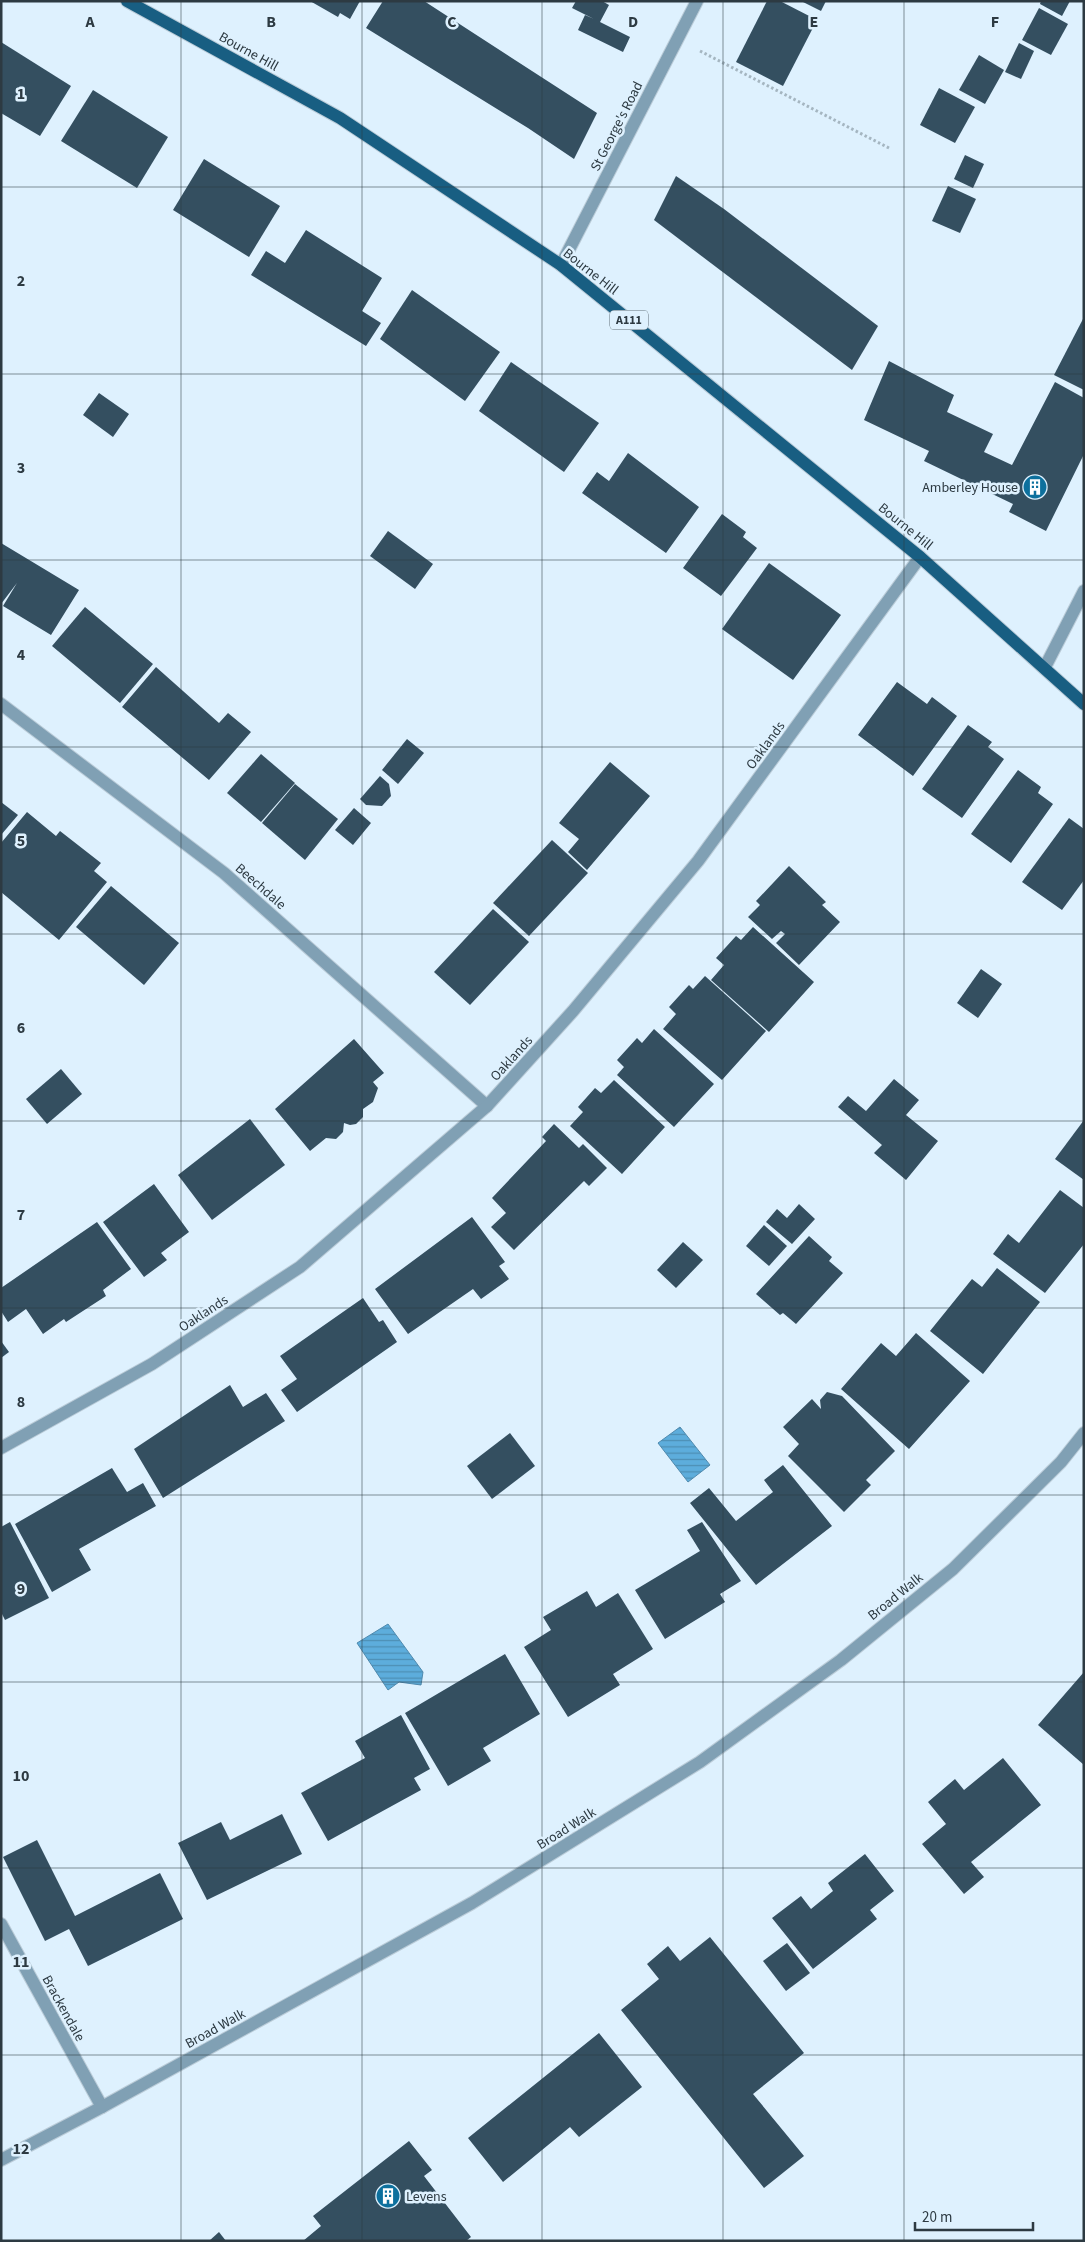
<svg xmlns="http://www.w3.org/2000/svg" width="1085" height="2242" viewBox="0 0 1085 2242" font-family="'Source Sans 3',sans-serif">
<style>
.water{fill:url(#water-rules);stroke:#4f8aae}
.building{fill:#344f60}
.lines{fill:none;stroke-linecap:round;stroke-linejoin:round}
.minor-casing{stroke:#bbccd8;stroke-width:14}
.major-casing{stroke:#bbccd8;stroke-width:14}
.path{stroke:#a5b6c1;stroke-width:3;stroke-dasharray:2.5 2.5;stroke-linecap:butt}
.minor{stroke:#80a0b4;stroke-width:12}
.major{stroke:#185e82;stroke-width:12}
.grid{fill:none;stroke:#2d3a42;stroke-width:1;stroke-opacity:0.55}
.labels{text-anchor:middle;stroke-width:5;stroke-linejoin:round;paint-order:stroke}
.shield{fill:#def1fe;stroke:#62717a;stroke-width:1}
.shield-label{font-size:12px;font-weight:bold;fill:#2d3a42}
.street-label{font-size:14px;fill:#2d3a42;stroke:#def1fe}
.poi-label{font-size:14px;fill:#2d3a42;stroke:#def1fe;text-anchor:end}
.grid-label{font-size:16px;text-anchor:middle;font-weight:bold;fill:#2d3a42;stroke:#def1fe;stroke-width:5;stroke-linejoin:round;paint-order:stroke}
</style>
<defs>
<pattern id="water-rules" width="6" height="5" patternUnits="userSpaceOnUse" patternTransform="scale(1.25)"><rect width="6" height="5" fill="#5daddc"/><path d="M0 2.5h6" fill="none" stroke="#4d8eb4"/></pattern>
</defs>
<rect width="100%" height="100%" fill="#def1fe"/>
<g class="water">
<path d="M680 1427 710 1465 688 1482 658 1443Z"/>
<path d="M388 1624 423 1672 421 1685 399 1682 388 1690 357 1643Z"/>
</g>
<g class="building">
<path d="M310 1H360L350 19 340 13 338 17Z"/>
<path d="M383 1H424L597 113 574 159 528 128 366 28Z"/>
<path d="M576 1H602L609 5 600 22 630 37 623 52 578 30 585 15 594 19 572 8Z"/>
<path d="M767 1H780L817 20 783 86 736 62Z"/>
<path d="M801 1H826L821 11Z"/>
<path d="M1041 1H1070L1062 16 1040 4Z"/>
<path d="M1039 8 1068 24 1051 55 1022 40Z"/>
<path d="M1 42 71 86 40 136 1 113Z"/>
<path d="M1019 43 1034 51 1021 79 1005 72Z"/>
<path d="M979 55 1004 70 985 104 959 90Z"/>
<path d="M939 88 975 107 955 143 920 125Z"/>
<path d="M93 90 168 137 137 188 61 141Z"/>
<path d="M965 155 984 164 973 188 954 179Z"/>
<path d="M204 159 280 206 249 257 173 210Z"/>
<path d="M676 176 724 209 878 326 852 370 654 220Z"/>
<path d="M948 186 976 199 960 233 932 221Z"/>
<path d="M306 230 382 278 362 311 381 323 366 346 251 275 266 251 285 263Z"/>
<path d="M412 290 500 352 465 401 380 339Z"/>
<path d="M1084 317V390L1054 375Z"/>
<path d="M889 361 954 395 947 412 993 434 984 452 1012 465 1055 382 1084 398V454L1046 531 1009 512 1013 504 924 461 929 451 864 420Z"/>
<path d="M511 362 599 423 564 472 479 411Z"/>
<path d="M99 393 129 414 113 437 83 415Z"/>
<path d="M628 453 699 507 666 553 582 493 597 472 609 481Z"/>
<path d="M722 514 746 532 743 537 757 548 721 596 683 568Z"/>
<path d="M388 531 433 564 415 589 370 556Z"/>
<path d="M1 543 79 590 51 635 3 606 17 583 1 604Z"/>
<path d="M769 563 841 615 793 680 722 629Z"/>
<path d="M85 607 153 664 120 703 52 646Z"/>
<path d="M156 667 219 723 228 713 251 732 209 780 122 707Z"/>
<path d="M897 682 927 704 932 697 957 716 913 776 858 735Z"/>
<path d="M968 725 992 742 988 747 1004 759 962 818 922 789Z"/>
<path d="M407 739 424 753 398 784 382 770Z"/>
<path d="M261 754 295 783 261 822 227 793Z"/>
<path d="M610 762 650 796 587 870 568 852 579 839 559 823Z"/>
<path d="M1018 770 1041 787 1038 793 1053 804 1011 863 971 834Z"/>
<path d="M380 776 389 784 391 796 382 806 366 805 360 799Z"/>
<path d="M295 784 338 819 305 860 262 823Z"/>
<path d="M1 802 18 815 1 835Z"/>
<path d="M354 808 371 823 353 845 335 830Z"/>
<path d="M27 812 56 836 60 831 101 863 94 871 107 882 59 940 1 892V843Z"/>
<path d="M1069 818 1084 829V880L1062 910 1022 882Z"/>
<path d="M552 840 588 873 529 936 493 903Z"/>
<path d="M789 866 826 902 822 905 840 922 799 965 776 943 785 934 781 931 772 939 748 917 760 905 756 901Z"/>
<path d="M111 886 179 943 144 985 76 927Z"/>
<path d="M493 909 529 942 470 1005 434 972Z"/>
<path d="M753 927 814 982 769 1032 711 980 724 965 716 958 736 936 741 940Z"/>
<path d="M981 969 1002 984 978 1018 957 1003Z"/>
<path d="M705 976 766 1031 722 1080 663 1029 676 1014 669 1007 689 985 693 989Z"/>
<path d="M654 1029 714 1084 674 1127 617 1075 624 1067 617 1060 637 1038 642 1043Z"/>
<path d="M354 1039 384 1073 373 1082 378 1088 373 1102 363 1109V1117L356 1124 350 1125 344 1123 343 1132 336 1139 326 1138 310 1151 275 1109Z"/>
<path d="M61 1069 82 1094 47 1124 26 1099Z"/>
<path d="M894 1079 919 1100 906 1115 938 1141 906 1180 874 1153 882 1145 838 1107 848 1096 866 1111Z"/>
<path d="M614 1080 665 1127 622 1174 570 1126 583 1112 578 1107 595 1088 601 1093Z"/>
<path d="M250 1119 285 1165 212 1220 178 1175Z"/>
<path d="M1084 1120V1180L1055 1159Z"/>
<path d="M554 1124 579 1148 583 1144 607 1168 589 1186 584 1181 514 1250 491 1227 506 1213 492 1198 546 1141 542 1137Z"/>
<path d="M154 1184 189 1232 161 1253 167 1260 144 1277 103 1222Z"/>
<path d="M1060 1190 1084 1208V1244L1045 1293 993 1254 1008 1234 1019 1243Z"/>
<path d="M799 1204 815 1219 792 1244 766 1222 777 1209 787 1218Z"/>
<path d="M472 1217 505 1262 499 1266 509 1279 481 1299 473 1289 408 1334 375 1289Z"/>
<path d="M97 1222 131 1269 103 1290 106 1296 66 1322 64 1319 43 1334 26 1309 8 1322 1 1311V1288Z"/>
<path d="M764 1225 787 1246 769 1266 746 1246Z"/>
<path d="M809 1236 832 1257 829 1261 843 1273 796 1324 783 1313 780 1315 756 1294Z"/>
<path d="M683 1242 703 1260 676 1288 657 1270Z"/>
<path d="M997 1268 1040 1302 983 1374 930 1331 972 1279 982 1287Z"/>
<path d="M363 1298 379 1322 383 1320 397 1342 297 1412 281 1390 297 1379 280 1356Z"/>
<path d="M916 1333 970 1381 909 1449 841 1389 881 1343 896 1356Z"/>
<path d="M1 1341 9 1352 1 1358Z"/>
<path d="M230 1385 243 1407 266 1393 285 1421 163 1498 134 1449Z"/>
<path d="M827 1392 842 1396 895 1451 866 1480 871 1485 844 1512 788 1456 799 1444 783 1427 812 1399 821 1409 820 1400Z"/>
<path d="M510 1433 535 1466 492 1499 467 1466Z"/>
<path d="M783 1465 832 1526 756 1585 690 1503 709 1488 736 1521 773 1492 764 1480Z"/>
<path d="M112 1468 127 1492 143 1483 156 1506 79 1549 91 1570 52 1592 15 1524Z"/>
<path d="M10 1522 49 1598 5 1620 1 1612V1527Z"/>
<path d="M702 1522 741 1581 720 1594 725 1602 665 1639 635 1590 700 1551 687 1530Z"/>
<path d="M587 1591 596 1607 618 1593 653 1649 613 1674 620 1685 568 1717 524 1647 551 1630 543 1617Z"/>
<path d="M505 1654 540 1714 483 1748 491 1761 448 1786 405 1713Z"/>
<path d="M1084 1672V1765L1038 1725Z"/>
<path d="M401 1715 430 1769 414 1778 421 1790 328 1841 301 1793 365 1758 355 1741Z"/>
<path d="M1003 1758 1041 1805 971 1862 984 1877 964 1894 922 1844 946 1824 928 1802 955 1779 964 1790Z"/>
<path d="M282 1814 302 1854 207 1900 178 1843 221 1822 230 1840Z"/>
<path d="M37 1840 75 1916 160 1873 183 1919 88 1966 69 1929 45 1941 3 1857Z"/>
<path d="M865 1854 894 1891 870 1910 877 1919 813 1969 772 1918 801 1896 811 1909 833 1891 828 1883Z"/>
<path d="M710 1937 804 2053 753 2094 804 2156 764 2188 621 2010 659 1979 647 1964 668 1946 680 1961Z"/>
<path d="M787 1943 810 1973 786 1991 763 1961Z"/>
<path d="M599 2033 642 2087 579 2137 570 2127 503 2182 468 2138Z"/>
<path d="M409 2141 432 2170 424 2176 471 2237 466 2241H303L321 2226 313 2216Z"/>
<path d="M219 2232 226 2241H209Z"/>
</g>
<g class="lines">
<defs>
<g id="minor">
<path d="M561 265 697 1"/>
<path d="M1045 667 1084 591"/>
<path d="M1 704 224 873 487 1106"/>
<path d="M1 1448 152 1364 300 1267 487 1106 573 1011 698 861 920 557"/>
<path d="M1 1924 102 2107"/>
<path d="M1 2160 102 2107 472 1903 700 1762 841 1660 953 1569 1061 1462 1084 1433"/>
</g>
<path id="major" d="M127 1 340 118 561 265 920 557 1084 704"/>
</defs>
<use href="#minor" class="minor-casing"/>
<use href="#major" class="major-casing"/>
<path class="path" d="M700 51 889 148"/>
<use href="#minor" class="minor"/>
<use href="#major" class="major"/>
</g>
<path class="grid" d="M181 1V2241M362 1V2241M542 1V2241M723 1V2241M904 1V2241M1 187H1084M1 374H1084M1 560H1084M1 747H1084M1 934H1084M1 1121H1084M1 1308H1084M1 1495H1084M1 1682H1084M1 1868H1084M1 2055H1084"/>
<defs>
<symbol id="building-disc" viewBox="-11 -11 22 22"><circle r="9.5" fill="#0d709d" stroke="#def1fe"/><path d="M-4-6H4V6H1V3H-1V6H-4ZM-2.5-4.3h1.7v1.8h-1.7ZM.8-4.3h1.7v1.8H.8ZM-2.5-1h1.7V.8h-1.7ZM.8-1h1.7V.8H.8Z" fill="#fff"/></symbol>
</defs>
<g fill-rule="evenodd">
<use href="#building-disc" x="1021" y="473" width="28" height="28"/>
<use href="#building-disc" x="374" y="2182" width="28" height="28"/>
</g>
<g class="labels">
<rect class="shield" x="610" y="310.5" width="38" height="19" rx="4"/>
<g class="shield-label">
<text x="629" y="324">A111</text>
</g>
<g class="street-label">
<text transform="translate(249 51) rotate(29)" y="5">Bourne Hill</text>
<text transform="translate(616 126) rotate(-63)" y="5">St George's Road</text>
<text transform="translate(591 271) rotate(38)" y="5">Bourne Hill</text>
<text transform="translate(906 526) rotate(39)" y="5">Bourne Hill</text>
<text transform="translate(765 745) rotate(-54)" y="5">Oaklands</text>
<text transform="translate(261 886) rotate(41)" y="5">Beechdale</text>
<text transform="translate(511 1058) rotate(-48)" y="5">Oaklands</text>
<text transform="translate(203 1313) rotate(-33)" y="5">Oaklands</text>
<text transform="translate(895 1596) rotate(-39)" y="5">Broad Walk</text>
<text transform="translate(566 1828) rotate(-32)" y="5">Broad Walk</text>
<text transform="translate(64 2008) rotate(61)" y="5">Brackendale</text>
<text transform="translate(215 2028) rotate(-29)" y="5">Broad Walk</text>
</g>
<g class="poi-label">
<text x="1018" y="492">Amberley House</text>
<text x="406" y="2201" text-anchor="start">Levens</text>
</g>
</g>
<g class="grid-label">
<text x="90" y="27">A</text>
<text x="271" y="27">B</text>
<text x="452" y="27">C</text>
<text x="633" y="27">D</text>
<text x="814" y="27">E</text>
<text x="995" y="27">F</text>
<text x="21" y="99">1</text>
<text x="21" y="286">2</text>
<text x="21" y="473">3</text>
<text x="21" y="660">4</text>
<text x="21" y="846">5</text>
<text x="21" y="1033">6</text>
<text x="21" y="1220">7</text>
<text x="21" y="1407">8</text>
<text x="21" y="1594">9</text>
<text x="21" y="1781">10</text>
<text x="21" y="1967">11</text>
<text x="21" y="2154">12</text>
</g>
<rect width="1085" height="2242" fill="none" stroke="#2d3a42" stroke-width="5"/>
<path d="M915 2222v8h118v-8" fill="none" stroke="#2d3a42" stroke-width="2.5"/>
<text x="922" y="2222" font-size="15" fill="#2d3a42" stroke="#def1fe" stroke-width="4" paint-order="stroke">20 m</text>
</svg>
